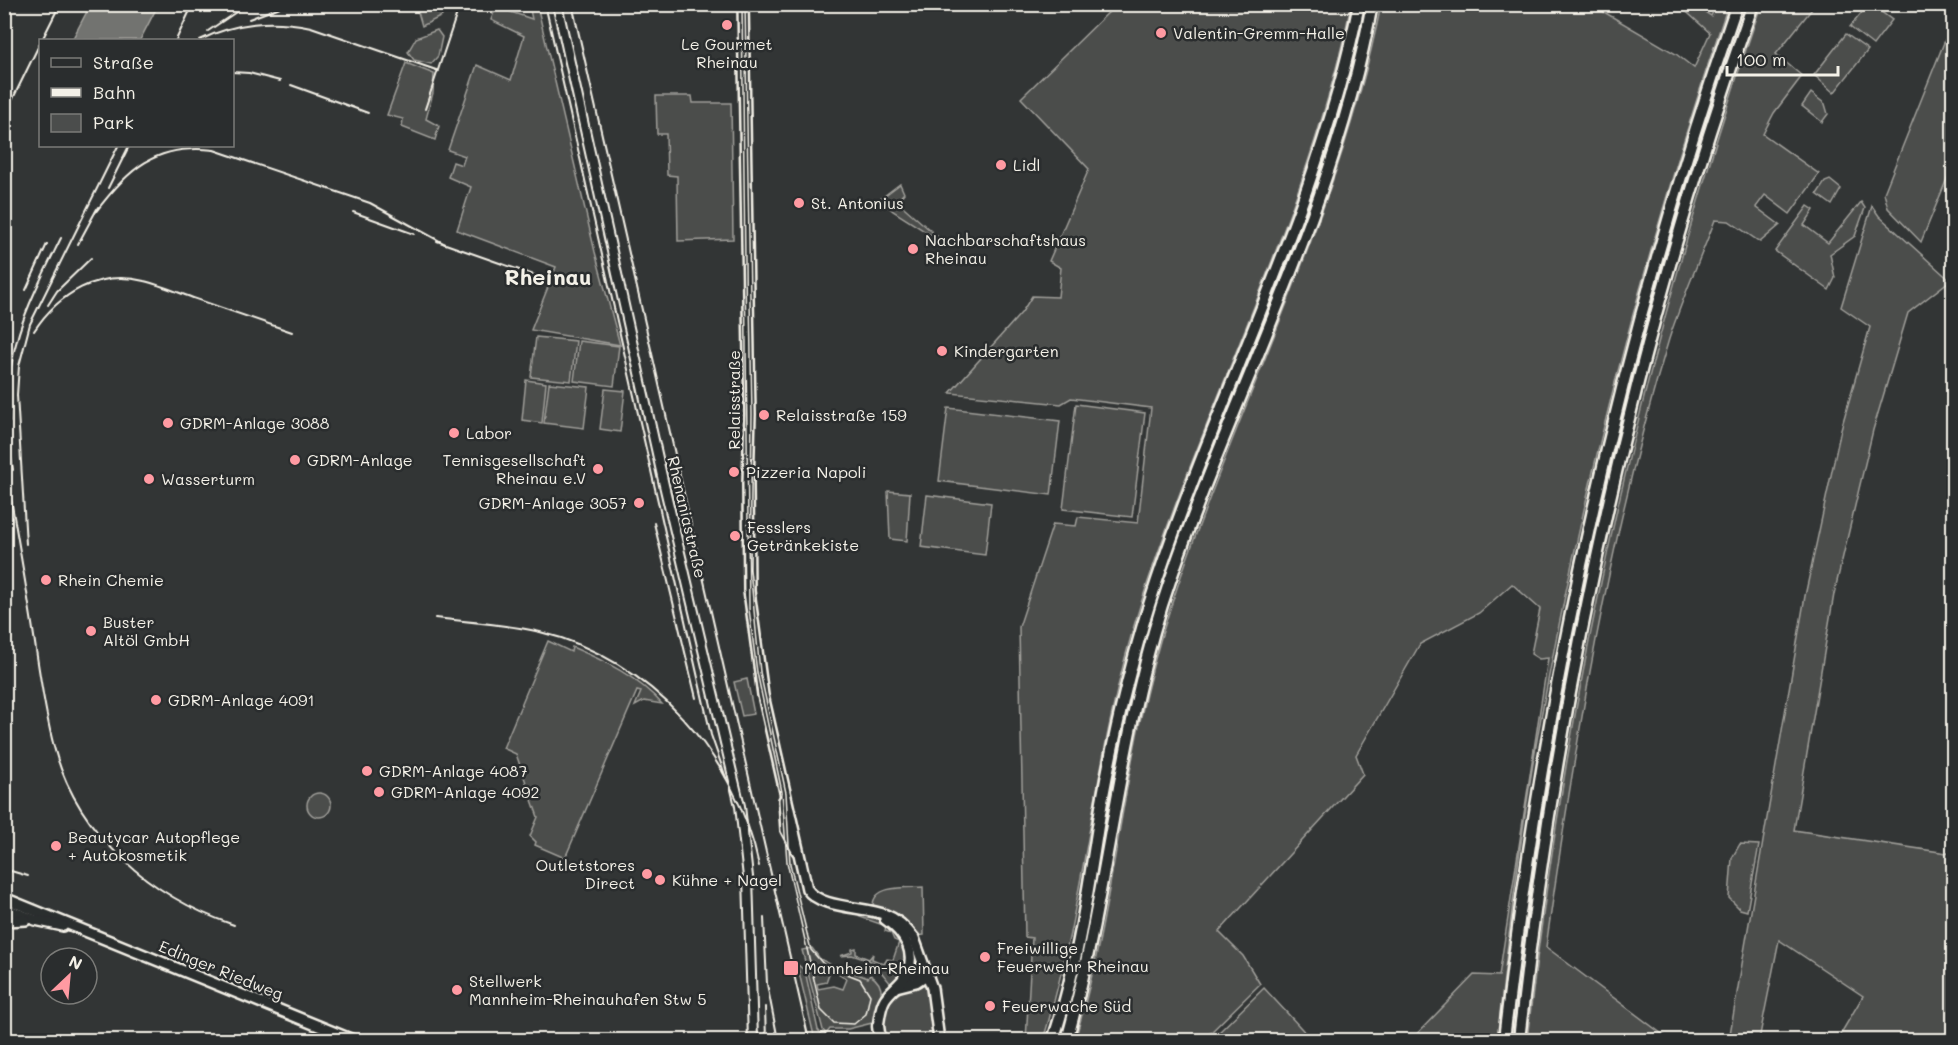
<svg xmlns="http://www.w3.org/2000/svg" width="1958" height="1045" viewBox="0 0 1958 1045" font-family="Mali,sans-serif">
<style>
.green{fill:#4b4d4c;stroke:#a09f9a;stroke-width:1.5}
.water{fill:#727370;stroke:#a6a5a0;stroke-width:1.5}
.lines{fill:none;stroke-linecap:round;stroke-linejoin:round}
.minor-casing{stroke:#f4f1e8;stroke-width:12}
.major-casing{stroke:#f4f1e8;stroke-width:14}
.highway-casing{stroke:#f4f1e8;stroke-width:15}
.minor{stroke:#2a2d2e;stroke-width:8}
.major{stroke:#2a2d2e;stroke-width:9}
.highway{stroke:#2a2d2e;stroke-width:10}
.tram{stroke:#f4f1e8;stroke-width:1.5}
.rail{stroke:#f4f1e8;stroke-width:2}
.poi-dot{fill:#ff9aa2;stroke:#2a2d2e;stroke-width:2}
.labels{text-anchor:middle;stroke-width:5;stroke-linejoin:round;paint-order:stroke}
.poi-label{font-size:16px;fill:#f4f1e8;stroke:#2a2d2e;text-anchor:start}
.street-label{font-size:16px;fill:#f4f1e8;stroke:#2a2d2e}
.district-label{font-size:22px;font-weight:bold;fill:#f4f1e8;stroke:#2a2d2e}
</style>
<rect width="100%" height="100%" fill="#323535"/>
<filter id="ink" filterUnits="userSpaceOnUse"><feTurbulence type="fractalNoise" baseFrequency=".0167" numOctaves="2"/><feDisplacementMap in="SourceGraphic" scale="12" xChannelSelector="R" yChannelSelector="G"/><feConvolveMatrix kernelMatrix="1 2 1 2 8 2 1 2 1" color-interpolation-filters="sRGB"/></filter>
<g filter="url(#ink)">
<g class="green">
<path d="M416 5H440L442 16 422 26Z"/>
<path d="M529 5H537L595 252 620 345 531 330 556 267 457 230 471 187 448 177 453 162 462 165 465 156 448 150 477 65 511 80 524 36 491 20 496 7 532 19Z"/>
<path d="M1116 5H1351C1308 214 1205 403 1140 606 1094 750 1087 897 1043 1040H1026L1032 938 1025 937 1019 627 1053 524 1076 526 1078 517 1138 523 1151 408 1071 398 1061 404 950 393 1022 312 1032 296 1058 297 1061 268 1049 261 1089 169 1021 98Z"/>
<path d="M1364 5H1367C1341 124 1304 242 1252 353L1250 352C1296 238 1339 125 1364 5Z"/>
<path d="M1381 5H1592L1676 54 1694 68 1710 33 1679 5H1694L1711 16 1716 5H1728C1652 228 1591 454 1547 686 1524 803 1510 922 1497 1040H1411L1474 975 1499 976 1548 658 1539 659 1531 654 1540 609 1512 584 1479 613 1420 644 1356 755 1363 774 1219 932 1243 956 1260 984 1203 1040H1075C1117 899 1122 755 1169 612 1235 408 1339 216 1381 5Z"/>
<path d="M1742 5H1747C1661 254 1596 507 1551 767L1547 766C1590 507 1658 253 1742 5Z"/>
<path d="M1761 5H1806L1812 9 1776 54 1802 76 1774 113 1763 134 1819 174 1790 214 1765 195 1756 207 1780 225 1760 242 1729 221 1715 220C1700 259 1682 299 1669 339 1609 535 1575 744 1546 947L1670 1040H1527C1568 683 1644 345 1761 5Z"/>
<path d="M1868 5H1872L1892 20 1873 45 1850 27Z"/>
<path d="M1953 20V164L1921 242 1888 208 1884 193Z"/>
<path d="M437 30 442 37 438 56 431 64 414 60 408 52 416 38Z"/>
<path d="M1846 34 1868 50 1834 93 1814 75Z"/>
<path d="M406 63 434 74 433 93 426 119 439 126 435 140 402 127 403 119 387 115Z"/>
<path d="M1811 93 1825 104 1828 114 1822 122 1802 106Z"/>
<path d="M656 96H692L693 103H731L733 239 678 241 677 176 667 175 666 134H657Z"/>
<path d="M1830 180 1841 189 1832 205 1817 194 1825 182Z"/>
<path d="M900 184 904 193 897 201 939 238 937 239 893 211 880 199Z"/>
<path d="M1861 202 1865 208 1855 236 1830 254 1835 278 1829 290 1775 251 1808 206 1814 210 1804 225 1828 243Z"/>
<path d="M1872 206 1879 216 1953 283V287L1948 282 1908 313 1873 430 1834 594 1794 830 1953 854V1040H1837L1863 996 1779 940 1759 1040H1729L1805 596 1841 429 1870 327 1841 307Z"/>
<path d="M536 337 576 341 571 381 531 377Z"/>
<path d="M579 341 619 346 614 386 574 381Z"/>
<path d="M526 380 546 383 542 423 522 420Z"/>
<path d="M549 383 589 387 584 428 544 423Z"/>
<path d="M605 389 625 391 620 432 600 429Z"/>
<path d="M1076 404 1145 413 1132 517 1063 509Z"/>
<path d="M948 408 1060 421 1051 495 939 481Z"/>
<path d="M1228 409C1230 416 1189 514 1183 531 1141 644 1117 760 1097 879H1094C1105 813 1116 746 1132 681 1156 588 1189 496 1228 409Z"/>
<path d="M888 491 910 493 907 541 890 539Z"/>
<path d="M927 495 991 503 985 555 921 547Z"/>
<path d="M548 641 571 652 572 647C605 661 638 677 662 704L644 701 635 706 641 692 637 691 565 858 535 845 536 842 530 836 538 817 516 754 503 748Z"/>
<path d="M747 679 754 714 742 716 734 682Z"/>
<circle cx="319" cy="805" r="12"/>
<path d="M1539 827 1514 1040H1509L1530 872Z"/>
<path d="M1740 844 1759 845 1747 911 1740 909 1729 898 1732 858Z"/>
<path d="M923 887 924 935 916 936 890 913 873 905C874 884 908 888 923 887Z"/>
<path d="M862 915 881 920 902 939 907 962 902 974 891 984 873 962 852 955 840 956 852 952V949L856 948V954L869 959 873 954 872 959 884 964 887 959 893 960 899 942 894 940 891 933 885 931 886 926 860 917Z"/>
<path d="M812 948 820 959 832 965 826 982 817 984 818 989 834 986 843 989 847 979 835 971 836 966 868 978 870 975C888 985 882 1008 872 1023L848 1029H830L826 1034 823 1030 802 950Z"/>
<path d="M797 964 805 971 818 1030 827 1040H815Z"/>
<path d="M925 982 935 1040H882C879 1004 890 993 925 982Z"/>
<path d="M1264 988 1312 1040H1211Z"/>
</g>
<path class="water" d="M91 4H158V5L140 40H72Z"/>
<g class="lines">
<defs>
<path id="minor" d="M557 4 664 485 740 806 748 877 753 1040"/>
<g id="major">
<path d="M743 4 750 414 748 484 749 591 763 695 807 889C820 909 864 906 886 915 897 919 907 929 914 938L932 988 939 1040"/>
<path d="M784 800 786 830 797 851"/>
<path d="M4 898 353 1040"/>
<path d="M4 908 35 920 63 926"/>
<path d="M4 921 26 920"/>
<path d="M904 977 914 974H928"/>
<path d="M896 987 916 982 928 974"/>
<path d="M878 1026C880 1017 880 1007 885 999 890 991 898 986 904 978 919 955 905 933 885 919"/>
</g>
<g id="highway">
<path d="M878 1026 880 1040"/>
<path d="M1053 1040C1079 963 1089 881 1102 801 1114 735 1129 669 1149 605 1213 402 1317 214 1359 4"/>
<path d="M1067 1040C1107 897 1117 747 1162 605 1227 403 1334 214 1372 4"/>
<path d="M1504 1040C1544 687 1620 341 1737 4"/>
<path d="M1519 1040C1558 687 1634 340 1753 4"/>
</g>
</defs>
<use href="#minor" class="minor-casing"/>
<use href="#major" class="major-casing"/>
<use href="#highway" class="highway-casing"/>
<use href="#minor" class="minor"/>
<use href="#major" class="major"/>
<use href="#highway" class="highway"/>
<path class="tram" d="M742 4 749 609 757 672 782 792 787 862 821 1010 834 1023 854 1024 866 1014 870 995 860 979 824 965 811 950 790 864 786 793 760 672 750 569 752 414 745 4"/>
<g class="rail">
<path d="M545 4 711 735 726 778"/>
<path d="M572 4 809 1040"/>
<path d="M249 19 288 4"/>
<path d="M208 31 248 4"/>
<path d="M42 40 60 4"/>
<path d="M176 40 193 4"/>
<path d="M200 40C236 22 271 19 311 27L439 71"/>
<path d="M232 72 249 73 280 81"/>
<path d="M291 85 368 113"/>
<path d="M425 109 460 4"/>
<path d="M4 117 40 43"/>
<path d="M108 188 129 146"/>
<path d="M353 212 414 234"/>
<path d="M95 213C128 169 156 143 214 150L370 203 445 244"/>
<path d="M437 241 548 280"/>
<path d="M78 244 98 207"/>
<path d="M26 290 47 244"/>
<path d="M48 305 57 291 91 258"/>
<path d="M34 331C58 294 99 269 144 281 161 285 179 293 196 299 228 310 260 321 292 332"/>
<path d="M4 414 13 470"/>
<path d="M9 422C3 349 30 301 61 238"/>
<path d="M4 460C14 516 24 573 33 630 39 669 44 709 54 747 77 834 151 897 234 925"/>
<path d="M654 523 696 698"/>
<path d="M26 544 17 395 19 366 30 324 118 146"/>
<path d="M435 618C469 622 506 624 540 632 650 658 737 757 759 866"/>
<path d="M4 869 28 876"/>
<path d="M764 918 767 984 778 1040"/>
<path d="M765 1007 766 1040"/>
</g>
</g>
</g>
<g class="poi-dot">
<circle cx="727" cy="25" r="6"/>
<circle cx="1161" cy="33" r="6"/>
<circle cx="1001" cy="165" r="6"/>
<circle cx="799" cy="203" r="6"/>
<circle cx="913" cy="249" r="6"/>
<circle cx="942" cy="351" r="6"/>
<circle cx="764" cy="415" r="6"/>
<circle cx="168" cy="423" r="6"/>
<circle cx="454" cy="433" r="6"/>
<circle cx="295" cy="460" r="6"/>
<circle cx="598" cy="469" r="6"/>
<circle cx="734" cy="472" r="6"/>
<circle cx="149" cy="479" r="6"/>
<circle cx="639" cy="503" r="6"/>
<circle cx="735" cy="536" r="6"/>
<circle cx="46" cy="580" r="6"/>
<circle cx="91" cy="631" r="6"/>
<circle cx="156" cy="700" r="6"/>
<circle cx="367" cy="771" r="6"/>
<circle cx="379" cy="792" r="6"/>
<circle cx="56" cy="846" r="6"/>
<circle cx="647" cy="874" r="6"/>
<circle cx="660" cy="880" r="6"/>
<circle cx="985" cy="957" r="6"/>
<rect x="783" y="960" width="16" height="16" rx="3"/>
<circle cx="457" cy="990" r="6"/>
<circle cx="990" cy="1006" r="6"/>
</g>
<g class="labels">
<g class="poi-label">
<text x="1173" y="39">Valentin-Gremm-Halle</text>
<text x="727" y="50" text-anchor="middle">Le Gourmet<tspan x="727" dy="18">Rheinau</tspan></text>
<text x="1013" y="171">Lidl</text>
<text x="811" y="209">St. Antonius</text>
<text x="925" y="246">Nachbarschaftshaus<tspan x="925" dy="18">Rheinau</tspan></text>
<text x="954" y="357">Kindergarten</text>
<text x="776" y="421">Relaisstraße 159</text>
<text x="180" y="429">GDRM-Anlage 3088</text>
<text x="466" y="439">Labor</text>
<text x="307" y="466">GDRM-Anlage</text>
<text x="586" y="466" text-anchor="end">Tennisgesellschaft<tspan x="586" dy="18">Rheinau e.V</tspan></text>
<text x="746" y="478">Pizzeria Napoli</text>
<text x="161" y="485">Wasserturm</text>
<text x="627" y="509" text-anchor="end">GDRM-Anlage 3057</text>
<text x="747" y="533">Fesslers<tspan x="747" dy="18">Getränkekiste</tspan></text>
<text x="58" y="586">Rhein Chemie</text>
<text x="103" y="628">Buster<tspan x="103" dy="18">Altöl GmbH</tspan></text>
<text x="168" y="706">GDRM-Anlage 4091</text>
<text x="379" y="777">GDRM-Anlage 4087</text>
<text x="391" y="798">GDRM-Anlage 4092</text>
<text x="68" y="843">Beautycar Autopflege<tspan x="68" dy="18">+ Autokosmetik</tspan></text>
<text x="635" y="871" text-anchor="end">Outletstores<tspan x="635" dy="18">Direct</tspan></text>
<text x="672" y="886">Kühne + Nagel</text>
<text x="997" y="954">Freiwillige<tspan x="997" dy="18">Feuerwehr Rheinau</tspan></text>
<text x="804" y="974">Mannheim-Rheinau</text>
<text x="469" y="987">Stellwerk<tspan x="469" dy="18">Mannheim-Rheinauhafen Stw 5</tspan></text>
<text x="1002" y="1012">Feuerwache Süd</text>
</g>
<g class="street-label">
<text transform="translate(734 400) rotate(-90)" y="6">Relaisstraße</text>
<text transform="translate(687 517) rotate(77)" y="6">Rhenaniastraße</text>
<text transform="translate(221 970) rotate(22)" y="6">Edinger Riedweg</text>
</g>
<g class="district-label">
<text x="548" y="285">Rheinau</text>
</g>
</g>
<rect width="1958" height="1045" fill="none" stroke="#2a2d2e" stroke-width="24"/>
<rect x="12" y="12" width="1934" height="1021" fill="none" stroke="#f4f1e8" stroke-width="2" filter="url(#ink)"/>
<rect x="39" y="39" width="195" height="108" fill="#2a2d2e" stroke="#7b7b78" stroke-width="1.5"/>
<rect x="51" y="58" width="30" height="9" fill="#2a2d2e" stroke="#7b7b78" stroke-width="1.5"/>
<text x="93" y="69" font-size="18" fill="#f4f1e8">Straße</text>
<rect x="51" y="88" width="30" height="9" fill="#f4f1e8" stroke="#7b7b78" stroke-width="1.5"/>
<text x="93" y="99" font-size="18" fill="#f4f1e8">Bahn</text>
<rect x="51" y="114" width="30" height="18" fill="#4b4d4c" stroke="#7b7b78" stroke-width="1.5"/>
<text x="93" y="129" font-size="18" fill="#f4f1e8">Park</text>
<g transform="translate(69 976) rotate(26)"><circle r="28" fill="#2a2d2e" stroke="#7b7b78" stroke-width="1.5"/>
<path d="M0-4.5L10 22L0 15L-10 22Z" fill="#ff9aa2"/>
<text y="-9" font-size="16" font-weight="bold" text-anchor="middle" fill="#f4f1e8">N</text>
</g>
<path d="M1727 66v9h111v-9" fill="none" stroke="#f4f1e8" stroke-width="3"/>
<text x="1736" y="66" font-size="18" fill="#f4f1e8" stroke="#2a2d2e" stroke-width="4.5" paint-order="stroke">100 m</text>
</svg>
